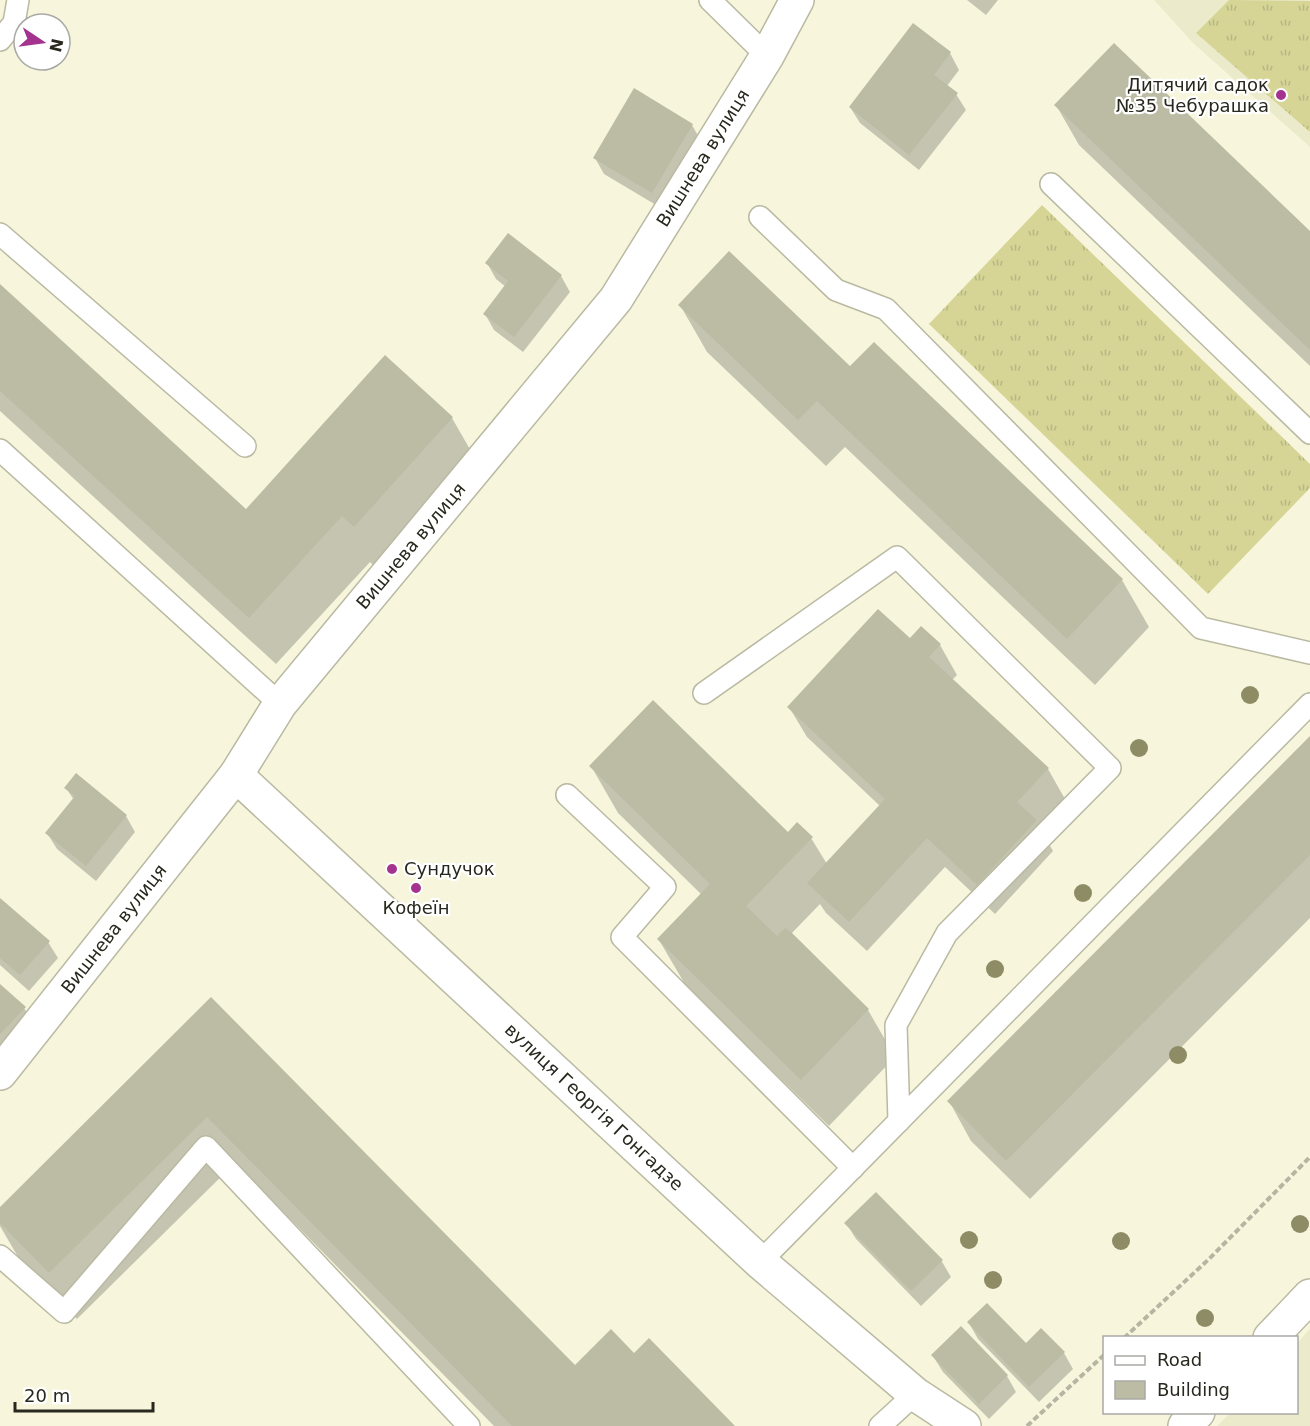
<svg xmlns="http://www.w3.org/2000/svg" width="1310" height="1426" viewBox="0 0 1310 1426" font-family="'DejaVu Sans',sans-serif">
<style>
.built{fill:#ebebcb}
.grass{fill:url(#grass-tufts)}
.shadow{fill:#0003}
.building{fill:#bcbca4}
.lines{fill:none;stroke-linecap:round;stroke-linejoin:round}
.service-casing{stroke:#bab9a2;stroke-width:24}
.minor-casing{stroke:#bab9a2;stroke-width:36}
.secondary-casing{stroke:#bab9a2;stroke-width:36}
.path{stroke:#b6b5a1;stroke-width:4;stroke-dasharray:6 3;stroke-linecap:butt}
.service{stroke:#fff;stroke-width:21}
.minor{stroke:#fff;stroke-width:33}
.secondary{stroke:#fff;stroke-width:33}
.tree{fill:#8e8c65}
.poi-dot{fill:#a4338f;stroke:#fff;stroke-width:2}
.labels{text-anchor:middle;stroke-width:4.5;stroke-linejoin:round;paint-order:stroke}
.poi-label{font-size:18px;fill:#28281e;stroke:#fff;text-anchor:end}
.street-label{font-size:18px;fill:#28281e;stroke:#fff}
</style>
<defs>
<pattern id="grass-tufts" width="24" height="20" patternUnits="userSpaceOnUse" patternTransform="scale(1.5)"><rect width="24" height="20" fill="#d6d596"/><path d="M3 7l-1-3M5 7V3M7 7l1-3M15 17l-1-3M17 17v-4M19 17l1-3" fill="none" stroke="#b8b781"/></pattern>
</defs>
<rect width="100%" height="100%" fill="#f7f6dd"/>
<g class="built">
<path d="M1154 0H1310V147L1193 43Z"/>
<path d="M1310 1329V1426H1217L1230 1413 1296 1412 1297 1343Z"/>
</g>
<g class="grass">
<path d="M1229 0 1310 1V132L1196 33Z"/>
<path d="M1042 205 1310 464V488L1208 594 929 324Z"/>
</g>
<g class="shadow">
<path d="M967 0H998L986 15Z"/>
<path d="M913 25 950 53 959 70 947 86 956 94 966 110 919 170 860 123 850 107Z"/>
<path d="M1056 105 1310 233V366L1079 145Z"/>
<path d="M692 125 701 141 661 208 604 174 595 158Z"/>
<path d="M487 263 561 276 570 292 523 352 494 330 485 314 506 287 496 279Z"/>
<path d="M0 286 246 511 385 358 452 418 479 465 381 573 370 562 276 664 0 411Z"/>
<path d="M680 305 850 369 874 344 1122 580 1149 627 1095 685 845 447 826 466 707 352Z"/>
<path d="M910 640 940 645 957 675 952 680 1048 769 1065 799 1039 827 1053 851 995 914 945 867 867 951 826 913 820 904 791 934 868 1010 895 1057 829 1126 686 986 659 940 702 895 618 813 591 766 788 834 811 838 827 864 880 806 807 737 789 707Z"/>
<path d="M1310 738V918L1030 1199 971 1141 949 1101Z"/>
<path d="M66 788 126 816 135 832 96 881 57 849 47 833 74 800Z"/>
<path d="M0 900 48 942 58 958 29 991 0 965Z"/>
<path d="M0 986 24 1008 34 1024 0 1060Z"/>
<path d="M211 999 575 1367 634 1355 733 1426H494L235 1163 77 1319 21 1262 0 1226V1209Z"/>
<path d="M846 1223 941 1260 951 1277 921 1306 856 1239Z"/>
<path d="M969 1323 1026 1345 1064 1353 1073 1369 1039 1402 978 1339Z"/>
<path d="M933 1356 1007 1376 1016 1392 989 1419 943 1372Z"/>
</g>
<g class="building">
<path d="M913 23 951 52 934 75 958 93 909 155 849 107Z"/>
<path d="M1114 43 1310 231V350L1054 105Z"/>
<path d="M634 88 693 124 652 193 593 158Z"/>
<path d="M508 233 562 275 514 337 483 314 508 281 485 263Z"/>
<path d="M729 251 850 366 874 342 1123 579 1067 639 817 401 798 420 678 305Z"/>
<path d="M0 284 246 509 385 355 453 417 354 527 342 516 249 618 0 391Z"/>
<path d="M878 609 910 638 921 626 941 644 929 657 1049 768 1017 802 1037 820 977 885 927 838 849 922 807 883 885 799 787 707Z"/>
<path d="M653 700 788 832 797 822 813 837 746 906 777 936 785 928 792 933 869 1009 801 1080 657 939 710 884 589 766Z"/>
<path d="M1310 736V855L1006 1161 947 1101Z"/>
<path d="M76 773 127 815 86 866 45 833 75 796 64 788Z"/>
<path d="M0 898 50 941 20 975 0 958Z"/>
<path d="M0 984 26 1007 0 1034Z"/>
<path d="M211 997 575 1365 611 1329 634 1353 649 1338 735 1426H512L207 1117 49 1273 0 1223V1207Z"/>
<path d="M876 1192 943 1260 911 1291 844 1223Z"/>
<path d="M987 1303 1026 1343 1041 1328 1065 1352 1029 1387 967 1322Z"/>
<path d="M961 1326 1008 1375 979 1404 931 1355Z"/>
</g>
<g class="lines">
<defs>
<g id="service">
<path d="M710 0 767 56"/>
<path d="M0 40 14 23 18 0"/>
<path d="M1051 184 1310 433"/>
<path d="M760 217 836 290 886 309 1201 628 1310 653"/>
<path d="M0 234 245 446"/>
<path d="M0 450 280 704"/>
<path d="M704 693 897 557 1110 768 947 933 896 1025 899 1121"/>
<path d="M567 795 665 887 622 937 853 1168"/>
<path d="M0 1256 64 1312 206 1147 469 1426"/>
<path d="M760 1262 1310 704"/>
<path d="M880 1426 915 1394"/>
</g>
<g id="minor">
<path d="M236 775 760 1262 915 1394 964 1426"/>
<path d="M0 1073 236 775 280 704 616 299 767 56 797 0"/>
</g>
<g id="secondary">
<path d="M1270 1338 1310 1296"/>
<path d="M1185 1426 1198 1412"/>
</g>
</defs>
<use href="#service" class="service-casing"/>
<use href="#minor" class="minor-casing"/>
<use href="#secondary" class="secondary-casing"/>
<g class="path">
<path d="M1124 1338 1209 1259 1310 1157"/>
<path d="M1027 1426 1104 1355"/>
</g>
<use href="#service" class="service"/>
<use href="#minor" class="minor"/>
<use href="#secondary" class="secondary"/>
</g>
<g class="tree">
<circle cx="1250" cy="695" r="9"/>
<circle cx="1139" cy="748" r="9"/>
<circle cx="1083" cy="893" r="9"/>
<circle cx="995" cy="969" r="9"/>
<circle cx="1178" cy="1055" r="9"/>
<circle cx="1300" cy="1224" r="9"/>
<circle cx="969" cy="1240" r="9"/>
<circle cx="1121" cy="1241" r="9"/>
<circle cx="993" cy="1280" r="9"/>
<circle cx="1205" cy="1318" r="9"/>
</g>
<g class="poi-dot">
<circle cx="1281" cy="95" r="6"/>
<circle cx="392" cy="869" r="6"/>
<circle cx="416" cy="888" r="6"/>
</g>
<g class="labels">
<g class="poi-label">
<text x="1269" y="91">Дитячий садок<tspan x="1269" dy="21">№35 Чебурашка</tspan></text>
<text x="404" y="875" text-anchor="start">Сундучок</text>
<text x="416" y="914" text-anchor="middle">Кофеїн</text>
</g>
<g class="street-label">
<text transform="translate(703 158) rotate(-58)" y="6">Вишнева вулиця</text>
<text transform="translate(411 546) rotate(-50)" y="6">Вишнева вулиця</text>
<text transform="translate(114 929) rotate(-52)" y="6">Вишнева вулиця</text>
<text transform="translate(594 1107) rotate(43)" y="6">вулиця Георгія Гонгадзе</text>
</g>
</g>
<rect x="1103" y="1336" width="195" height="78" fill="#ffffff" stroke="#a9a9a5" stroke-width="1.5"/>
<rect x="1115" y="1356" width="30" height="9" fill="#ffffff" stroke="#a9a9a5" stroke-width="1.5"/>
<text x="1157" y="1366" font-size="18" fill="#28281e">Road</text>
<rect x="1115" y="1381" width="30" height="18" fill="#bcbca4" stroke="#a9a9a5" stroke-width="1.5"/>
<text x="1157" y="1396" font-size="18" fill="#28281e">Building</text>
<g transform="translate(42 42) rotate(103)"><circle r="28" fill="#ffffff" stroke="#a9a9a5" stroke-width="1.5"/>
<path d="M0-4.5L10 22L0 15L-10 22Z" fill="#a4338f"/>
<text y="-9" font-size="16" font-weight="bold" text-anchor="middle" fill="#28281e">N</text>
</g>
<path d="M15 1402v9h138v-9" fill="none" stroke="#28281e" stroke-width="3"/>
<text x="24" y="1402" font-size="18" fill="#28281e" stroke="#ffffff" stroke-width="4.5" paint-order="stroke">20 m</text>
</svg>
